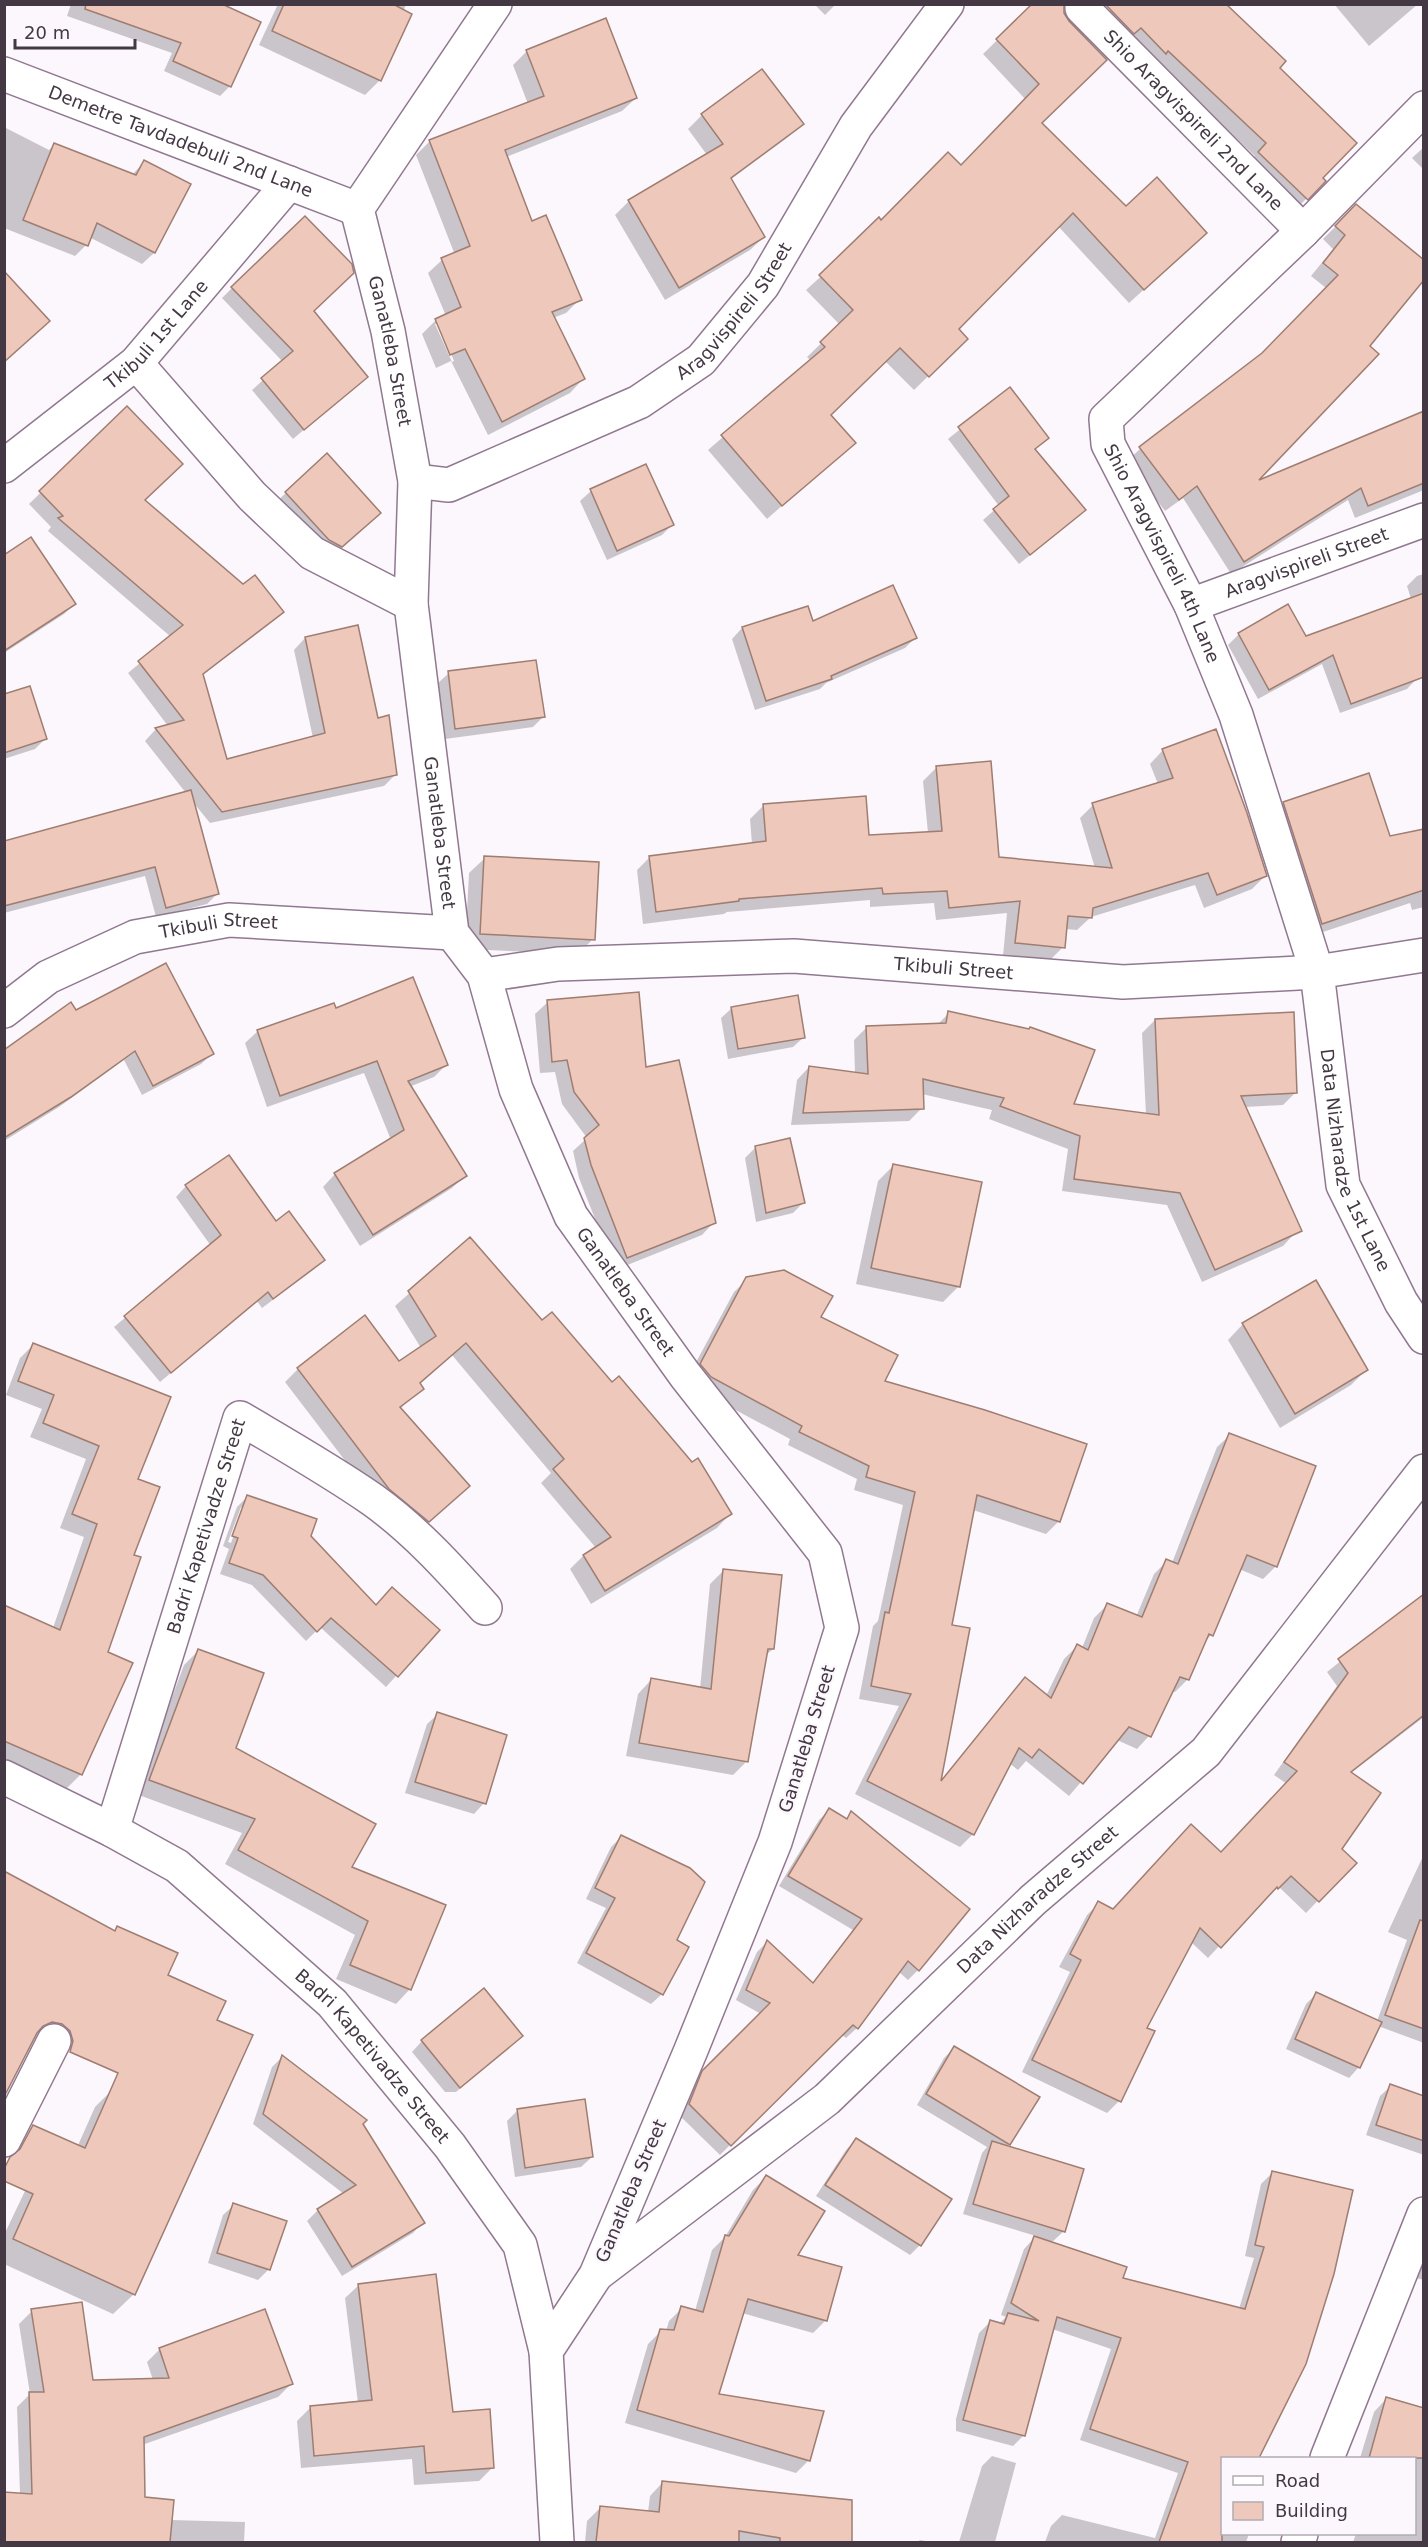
<svg xmlns="http://www.w3.org/2000/svg" width="1428" height="2547" viewBox="0 0 1428 2547" font-family="'DejaVu Sans',sans-serif">
<style>
.shadow{fill:#0003;fill-rule:evenodd}
.building{fill:#edc8bb;stroke:#9f7d71;stroke-width:1.5}
.lines{fill:none;stroke-linecap:round;stroke-linejoin:round}
.minor-casing{stroke:#917891;stroke-width:36}
.minor{stroke:#fff;stroke-width:33}
.labels{text-anchor:middle;stroke-width:4.5;stroke-linejoin:round;paint-order:stroke}
.street-label{font-size:18px;fill:#433843;stroke:#fcf7fd}
</style>
<rect width="100%" height="100%" fill="#fcf7fd"/>
<g class="shadow">
<path d="M71 4H219L230 86 220 96 164 71 172 53 67 16Z"/>
<path d="M278 4H406L380 80 365 95 259 45Z"/>
<path d="M814 4H836L825 15Z"/>
<path d="M1034 4H1060L1040 123 1126 208 1191 247 1129 303 1058 226 957 329 966 339 914 390 885 361 829 415 853 443 767 519 708 450 811 361 807 357 840 325 806 290 881 222 961 167 1026 100 983 54Z"/>
<path d="M1117 4 1277 68 1321 178 1324 181 1294 211 1246 165 1255 156 1155 62 1098 23Z"/>
<path d="M1334 4H1418L1369 46Z"/>
<path d="M527 51 636 98 622 111 506 157 531 223 580 299 566 313 553 318 583 379 570 393 488 435 451 361 436 368 422 334 436 320 446 316 428 273 442 260 455 255 416 155 430 141 528 104 513 65ZM435 324H439L454 361 452 362Z"/>
<path d="M762 71 802 124 788 137 730 180 764 237 750 250 665 300 615 215 629 201 707 155 688 129 702 115Z"/>
<path d="M4 127 49 150 55 144 132 175 145 161 189 185 154 253 142 264 89 237 86 245 75 256 4 228Z"/>
<path d="M1424 147V170L1412 158Z"/>
<path d="M1356 206 1424 262 1253 484 1424 417V490L1355 518 1348 500 1231 574 1183 498 1165 511 1127 461 1140 449 1261 356 1326 288 1311 276 1333 249 1323 239Z"/>
<path d="M232 288 312 311 366 377 293 439 252 390 283 362 222 298Z"/>
<path d="M1010 389 1047 438 1035 450 1074 520 1019 564 983 520 999 506 948 439Z"/>
<path d="M127 408 143 500 243 586 282 612 202 676 226 761 313 738 294 650 305 638 377 720 396 774 384 786 210 823 193 802 217 894 207 904 156 917 145 876 4 913V843L186 793 145 741 156 729 168 726 128 673 171 637 48 531 51 527 29 504Z"/>
<path d="M327 455 368 523 331 557 275 503Z"/>
<path d="M646 466 672 525 662 535 607 560 580 501 591 491Z"/>
<path d="M4 557 74 604 64 614 4 653Z"/>
<path d="M1424 574V671L1407 689 1340 713 1322 664 1258 699 1228 645 1239 634 1288 607 1305 638 1411 599 1407 586 1417 576Z"/>
<path d="M807 607 812 623 915 638 905 648 826 683 820 689 755 710 732 639 742 628Z"/>
<path d="M449 673 543 717 533 727 445 739 438 683Z"/>
<path d="M4 696 45 739 35 749 4 759Z"/>
<path d="M1163 750 1265 876 1252 889 1204 908 1195 885 1091 917 1077 930 1065 929 1063 947 1050 960 1003 956 1007 913 936 920 934 903 870 907V900L727 912 724 914 643 924 637 870 650 857 752 844 750 819 763 806 867 836 928 833 923 781 936 768 998 859 1095 868 1080 818 1093 805 1158 784 1150 764Z"/>
<path d="M1284 803 1389 838 1424 830V907L1412 910 1410 903 1308 937 1270 817Z"/>
<path d="M485 858 593 939 578 954 465 949 469 873Z"/>
<path d="M548 1002 645 1069 714 1222 702 1235 615 1270 579 1178 573 1151 587 1138 562 1104 555 1072 540 1073 535 1014Z"/>
<path d="M732 1008 804 1037 793 1047 728 1059 721 1018Z"/>
<path d="M335 1010 446 1065 434 1077 409 1087 465 1176 452 1188 360 1246 323 1187 335 1174 391 1140 364 1073 267 1107 245 1043 258 1031Z"/>
<path d="M76 1012 212 1054 201 1064 142 1095 124 1060 59 1107 4 1141V1067Z"/>
<path d="M949 1013 1072 1105 1146 1115 1142 1033 1155 1020 1296 1092 1283 1105 1245 1107 1296 1232 1283 1246 1202 1282 1167 1205 1062 1191 1068 1149 989 1119 992 1110 922 1094V1108L909 1121 791 1125 797 1080 809 1067 855 1073 854 1040 867 1027 937 1025Z"/>
<path d="M755 1148 803 1203 793 1213 756 1222 745 1158Z"/>
<path d="M229 1157 276 1223 323 1260 313 1270 262 1308 257 1301 160 1382 114 1327 211 1246 176 1197 186 1186Z"/>
<path d="M894 1165 959 1286 943 1302 856 1284 878 1181Z"/>
<path d="M470 1239 542 1323 612 1384 730 1514 717 1528 591 1604 570 1569 583 1556 596 1548 541 1483 551 1473 452 1355 419 1384 422 1389 400 1409 455 1499 414 1534 366 1488 285 1382 298 1369 398 1363 421 1348 395 1306Z"/>
<path d="M747 1279 819 1318 883 1382 1059 1521 1046 1534 973 1510 950 1626 939 1783 1025 1679 1046 1696 1064 1659 1077 1646 1082 1648 1094 1618 1107 1605 1136 1617 1154 1574 1167 1561 1172 1563 1217 1447 1230 1435 1276 1566 1263 1579 1239 1569 1211 1635 1203 1644 1188 1679 1175 1692 1172 1691 1149 1736 1137 1749 1117 1740 1069 1796 1026 1761 1018 1770 1009 1763 973 1834 960 1847 855 1794 899 1706 859 1699 873 1626 878 1621 903 1505 854 1490 857 1479 788 1445 790 1439 698 1390 688 1377 734 1292Z"/>
<path d="M1243 1324 1366 1370 1351 1385 1280 1428 1228 1340Z"/>
<path d="M33 1345 136 1479 132 1555 107 1653 81 1774 67 1788 4 1760V1607L53 1628 84 1537 60 1528 86 1459 30 1437 42 1409 6 1395 20 1358Z"/>
<path d="M248 1496 309 1537 376 1606 438 1630 386 1687 320 1627 306 1641 252 1585 220 1574 229 1549 223 1546 237 1507ZM241 1507H244L231 1543 228 1542Z"/>
<path d="M724 1570 773 1649 765 1656 746 1762 733 1775 626 1756 638 1694 651 1680 700 1689 710 1584Z"/>
<path d="M1424 1594V1717L1351 1773 1340 1849 1354 1863 1306 1913 1279 1887 1264 1898 1208 1958 1191 1942 1145 2028 1153 2032 1119 2101 1107 2113 1022 2072 1070 1972 1059 1967 1087 1915 1099 1903 1113 1910 1220 1854 1287 1784 1274 1775 1337 1686 1327 1672Z"/>
<path d="M198 1651 234 1748 350 1868 410 1989 396 2004 336 1979 355 1935 225 1864 242 1833 136 1794 184 1665Z"/>
<path d="M438 1714 484 1803 474 1814 405 1793 427 1724Z"/>
<path d="M829 1810 845 1820 852 1813 918 1970 908 1980 899 1972 857 2028 846 2038 841 2034 720 2155 679 2115 692 2083 761 2014 736 2000 757 1952 767 1942 812 1984 853 1930 779 1886 819 1820Z"/>
<path d="M621 1837 675 1941 662 1994 651 2004 577 1963 606 1908 586 1899 611 1847Z"/>
<path d="M1424 1854V2043L1378 2026 1359 2067 1349 2078 1286 2049 1306 2004 1316 1994 1377 2021 1407 1940 1388 1932Z"/>
<path d="M118 1928 215 2021 134 2294 113 2314 4 2264V2235L25 2191 45 2170 71 2161 95 2107 112 2090 139 2078 4 2005Z"/>
<path d="M521 2036 456 2092H445L412 2052 422 2041Z"/>
<path d="M954 2048 1009 2144 1006 2147 1064 2231 1051 2243 1121 2279 1239 2309 1254 2258 1245 2256 1261 2184 1272 2173 1302 2372 1258 2458H1222V2534H1249L1246 2542H1045L1051 2526 1062 2515 1155 2538 1178 2473 1080 2440 1111 2349 1052 2329 1024 2435 1013 2446 956 2431V2419L979 2333 990 2322 999 2324 1006 2317 1001 2315 1024 2249 1036 2236 963 2214 982 2153 987 2147 917 2105 944 2058Z"/>
<path d="M282 2057 361 2124 423 2222 413 2233 342 2276 307 2221 318 2210 344 2194 253 2124 272 2067Z"/>
<path d="M1391 2086 1424 2097V2155L1366 2135 1380 2096Z"/>
<path d="M517 2111 592 2157 581 2167 515 2177 507 2121Z"/>
<path d="M856 2139 920 2245 910 2255 816 2196 846 2150Z"/>
<path d="M766 2177 796 2256 826 2320 813 2333 742 2313 717 2396 809 2460 796 2473 625 2423 648 2344 661 2331H666L669 2321 682 2308 695 2311 712 2250 725 2237 753 2190Z"/>
<path d="M234 2205 285 2222 268 2270 258 2280 208 2263 223 2215Z"/>
<path d="M1424 2258V2280L1416 2278Z"/>
<path d="M359 2285 492 2468 479 2481 414 2485 412 2459 301 2468 297 2421 310 2408 358 2403 345 2298Z"/>
<path d="M32 2311 91 2382 153 2380 147 2362 160 2349 291 2384 278 2397 142 2445 144 2498 171 2520 245 2522 244 2542H4V2493L20 2494 17 2407 30 2394 19 2324Z"/>
<path d="M1386 2399 1424 2409V2542H1353L1356 2534H1414V2458H1360L1374 2412Z"/>
<path d="M992 2456 1016 2463 995 2542H959L982 2466Z"/>
<path d="M663 2482 851 2501 850 2542H585L587 2521 600 2508 648 2512 650 2496Z"/>
<path d="M920 2540 931 2542H917Z"/>
</g>
<g class="building">
<path d="M86 4H222L261 22 231 87 173 61 181 43 85 9Z"/>
<path d="M284 4H393L412 14 381 81 272 31Z"/>
<path d="M1032 4H1064V13L1069 21 1107 60 1042 123 1126 206 1157 177 1207 233 1144 290 1073 213 959 329 968 339 929 377 900 348 831 415 856 443 782 506 721 435 825 347 820 342 853 310 819 275 879 217 881 220 948 152 961 165 1039 84 996 39Z"/>
<path d="M1105 4H1226L1286 61 1280 68 1357 143 1323 178 1326 181 1308 200 1258 152 1266 143 1168 51 1166 54 1141 28 1134 34Z"/>
<path d="M606 18 637 98 505 150 532 221 546 215 582 300 552 312 585 379 502 422 465 349 450 355 435 319 461 307 441 258 470 246 429 140 544 96 526 50Z"/>
<path d="M762 69 804 124 731 178 765 237 679 288 628 200 723 144 701 114Z"/>
<path d="M54 143 136 175 144 160 191 184 155 253 97 223 88 246 23 220Z"/>
<path d="M1356 204 1424 260V280L1370 346 1379 354 1259 480 1424 411V483L1368 506 1361 488 1244 562 1197 486 1179 500 1139 447 1262 353 1338 275 1323 263 1345 235 1335 226Z"/>
<path d="M305 216 352 264 354 273 314 311 368 377 304 430 261 378 293 351 231 287Z"/>
<path d="M4 271 50 321 4 362Z"/>
<path d="M1010 387 1049 438 1035 449 1086 510 1030 555 993 509 1009 496 958 427Z"/>
<path d="M127 406 183 464 145 500 243 584 255 575 284 612 203 674 227 759 325 733 305 637 358 625 378 718 389 715 397 775 222 812 155 728 184 720 138 661 183 625 58 518 63 516 39 491Z"/>
<path d="M327 453 381 513 342 547 329 540 285 492Z"/>
<path d="M646 464 674 525 617 551 590 489Z"/>
<path d="M31 537 76 604 4 651V555Z"/>
<path d="M893 585 917 638 831 676 832 679 766 701 742 627 808 606 813 621Z"/>
<path d="M1424 593V677L1351 704 1333 655 1269 690 1238 633 1288 604 1306 636Z"/>
<path d="M536 660 545 717 455 729 448 671Z"/>
<path d="M30 686 47 739 4 753V694Z"/>
<path d="M1216 729 1247 813 1267 876 1217 895 1208 873 1093 908 1092 918 1068 916 1065 948 1015 943 1020 901 949 908 947 891 883 894 882 888 739 899V901L656 912 649 856 766 841 763 804 866 796 869 835 942 831 936 766 991 761 999 857 1112 868 1092 803 1173 778 1162 749Z"/>
<path d="M1369 773 1390 836 1424 829V890L1322 924 1283 802Z"/>
<path d="M191 790 219 894 166 908 155 867 4 906V841Z"/>
<path d="M484 856 599 862 595 940 480 934Z"/>
<path d="M166 963 214 1054 153 1086 135 1051 71 1097 4 1138V1050L71 1002 76 1010Z"/>
<path d="M413 977 448 1065 408 1081 467 1176 373 1235 334 1173 404 1130 377 1061 280 1096 257 1030 334 1003 336 1008Z"/>
<path d="M639 992 646 1067 679 1060 716 1223 627 1258 591 1165 584 1138 599 1125 574 1092 567 1060 552 1062 547 1000Z"/>
<path d="M798 995 805 1038 738 1049 731 1007Z"/>
<path d="M948 1011 1029 1029 1030 1027 1095 1050 1074 1104 1159 1115 1155 1019 1294 1012 1297 1093 1241 1096 1302 1231 1215 1270 1180 1193 1074 1179 1080 1136 1000 1106 1004 1098 923 1079 924 1109 803 1113 809 1066 868 1074 866 1026 946 1023Z"/>
<path d="M790 1138 805 1203 766 1213 755 1146Z"/>
<path d="M229 1155 276 1221 289 1211 325 1260 273 1299 268 1292 171 1373 124 1316 221 1235 185 1185Z"/>
<path d="M893 1164 982 1182 960 1287 871 1268Z"/>
<path d="M470 1237 542 1320 552 1312 612 1382 619 1376 692 1462 698 1458 732 1514 605 1591 583 1555 611 1537 553 1469 564 1459 466 1343 420 1383 424 1389 400 1407 470 1486 429 1522 389 1489 297 1368 365 1315 399 1361 436 1336 408 1291Z"/>
<path d="M784 1270 833 1296 821 1317 898 1355 885 1381 985 1410 1087 1444 1060 1522 977 1495 952 1625 970 1628 941 1781 1025 1677 1051 1698 1077 1644 1088 1650 1107 1603 1142 1617 1166 1559 1178 1564 1229 1433 1316 1466 1277 1567 1247 1555 1213 1636 1209 1634 1189 1680 1180 1677 1151 1737 1129 1727 1083 1784 1039 1749 1032 1758 1019 1748 974 1835 867 1781 911 1694 871 1686 885 1612 889 1613 915 1492 866 1477 869 1466 799 1432 802 1426 711 1377 700 1364 746 1277Z"/>
<path d="M1316 1280 1368 1370 1295 1414 1242 1323Z"/>
<path d="M33 1343 171 1397 138 1479 160 1487 134 1555 141 1557 108 1652 133 1663 82 1775 4 1741V1605L60 1630 97 1524 72 1514 99 1446 43 1423 54 1395 18 1381Z"/>
<path d="M247 1495 317 1519 311 1536 376 1605 392 1587 440 1630 398 1677 331 1618 317 1632 263 1575 229 1563 238 1538 232 1536Z"/>
<path d="M723 1569 782 1575 774 1649H768L748 1762 639 1743 651 1678 711 1689Z"/>
<path d="M1424 1594V1715L1351 1772 1381 1793 1342 1849 1357 1863 1319 1902 1291 1876 1278 1889 1277 1887 1221 1948 1200 1928 1147 2028 1155 2031 1121 2102 1032 2060 1081 1960 1070 1954 1098 1901 1113 1909 1191 1824 1221 1852 1297 1771 1284 1762 1348 1673 1338 1659Z"/>
<path d="M198 1649 264 1673 236 1748 376 1824 352 1867 446 1905 411 1990 350 1965 368 1921 238 1850 255 1819 149 1780Z"/>
<path d="M437 1712 507 1735 486 1804 415 1782Z"/>
<path d="M829 1808 847 1819 851 1811 970 1909 919 1971 908 1961 858 2029 853 2025 731 2146 689 2104 702 2071 770 2003 746 1990 767 1940 813 1983 862 1919 788 1876Z"/>
<path d="M621 1835 690 1868 705 1882 677 1940 689 1947 663 1995 586 1953 615 1898 595 1888Z"/>
<path d="M4 1871 115 1931 117 1926 178 1953 168 1975 226 2001 217 2020 253 2035 135 2295 13 2239 33 2194 4 2181V2169L10 2157 20 2149 33 2125 85 2148 118 2073 70 2052 73 2041 70 2031 62 2024 52 2022 43 2026 37 2033 4 2097Z"/>
<path d="M1420 1920 1424 1921V2029L1385 2015Z"/>
<path d="M484 1988 523 2036 460 2088 421 2040Z"/>
<path d="M1316 1992 1382 2022 1360 2068 1295 2039Z"/>
<path d="M954 2046 1040 2097 1010 2145 926 2094Z"/>
<path d="M282 2055 367 2120 363 2124 425 2223 352 2267 317 2209 356 2185 263 2114Z"/>
<path d="M1390 2084 1424 2096V2141L1376 2125Z"/>
<path d="M585 2099 593 2157 525 2168 517 2109Z"/>
<path d="M856 2138 952 2199 921 2246 825 2185Z"/>
<path d="M992 2141 1084 2169 1065 2232 973 2204Z"/>
<path d="M1272 2171 1353 2190 1334 2274 1306 2364 1259 2458H1222V2542H1159L1188 2462 1090 2429 1121 2338 1057 2317 1025 2436 963 2420 990 2320 1004 2324 1008 2313 1039 2321 1011 2303 1034 2236 1127 2267 1123 2278 1245 2309 1264 2247 1255 2245Z"/>
<path d="M766 2175 825 2211 798 2255 842 2267 827 2321 748 2299 719 2394 824 2411 810 2461 637 2410 660 2329 674 2330 681 2306 703 2312 725 2235 729 2236Z"/>
<path d="M233 2203 287 2221 270 2270 217 2253Z"/>
<path d="M436 2274 453 2412 490 2409 494 2468 426 2473 424 2446 314 2456 310 2406 372 2400 358 2284Z"/>
<path d="M82 2302 93 2380 169 2378 159 2348 265 2309 293 2384 144 2437 145 2497 174 2500 170 2542H4V2492L32 2494 29 2392H44L31 2309Z"/>
<path d="M1386 2397 1424 2408V2458H1369Z"/>
<path d="M662 2481 852 2500V2542H780V2538L739 2531V2542H596L600 2506 659 2512Z"/>
</g>
<g class="lines">
<defs>
<g id="minor">
<path id="s1" d="M495 4 357 209 388 331 415 481 411 604 452 933 484 975 516 1089 571 1216 685 1375 825 1553 842 1628 775 1842 691 2050 596 2275 546 2351 557 2542"/>
<path id="s2" d="M1082 8 1303 231"/>
<path id="s3" d="M4 74 357 209"/>
<path id="s4" d="M1424 108 1303 231 1106 419 1108 444 1191 605 1236 715 1317 972 1343 1185 1401 1302 1424 1337"/>
<path d="M136 363 252 496 312 553 411 604"/>
<path id="s5" d="M4 466 136 363 289 183"/>
<path id="s6" d="M415 481 449 485 639 402 701 360 763 285 856 126 947 4"/>
<path id="s7" d="M1191 605 1424 520"/>
<path id="s8" d="M484 975 558 964 794 956 1123 982 1317 972 1424 955"/>
<path id="s9" d="M4 1011 48 977 135 937 229 920 452 933"/>
<path id="s10" d="M4 1777 112 1830 177 1866 332 2003 450 2146 520 2245 546 2351"/>
<path id="s11" d="M112 1830 240 1418C284 1444 330 1470 373 1500 415 1530 451 1570 485 1608"/>
<path d="M4 2140 54 2041"/>
<path id="s12" d="M597 2274 827 2099 1033 1900 1206 1752 1424 1471"/>
<path d="M1327 2458 1424 2214"/>
<path d="M1298 2542 1301 2534"/>
</g>
</defs>
<use href="#minor" class="minor-casing"/>
<use href="#minor" class="minor"/>
</g>
<g class="labels">
<g class="street-label">
<text dy="6" stroke="none"><textPath href="#s2" startOffset="158">Shio Aragvispireli 2nd Lane</textPath></text>
<text dy="6" stroke="none"><textPath href="#s3" startOffset="189">Demetre Tavdadebuli 2nd Lane</textPath></text>
<text dy="6" stroke="none"><textPath href="#s6" startOffset="375">Aragvispireli Street</textPath></text>
<text dy="6" stroke="none"><textPath href="#s5" startOffset="202">Tkibuli 1st Lane</textPath></text>
<text dy="6" stroke="none"><textPath href="#s1" startOffset="393">Ganatleba Street</textPath></text>
<text dy="6" stroke="none"><textPath href="#s4" startOffset="592">Shio Aragvispireli 4th Lane</textPath></text>
<text dy="6" stroke="none"><textPath href="#s7" startOffset="123">Aragvispireli Street</textPath></text>
<text dy="6" stroke="none"><textPath href="#s1" startOffset="879">Ganatleba Street</textPath></text>
<text dy="6" stroke="none"><textPath href="#s9" startOffset="236">Tkibuli Street</textPath></text>
<text dy="6" stroke="none"><textPath href="#s8" startOffset="471">Tkibuli Street</textPath></text>
<text dy="6" stroke="none"><textPath href="#s4" startOffset="1233">Data Nizharadze 1st Lane</textPath></text>
<text dy="6" stroke="none"><textPath href="#s1" startOffset="1383">Ganatleba Street</textPath></text>
<text dy="6" stroke="none"><textPath href="#s11" startOffset="318">Badri Kapetivadze Street</textPath></text>
<text transform="translate(807 1739) rotate(-73)" y="6">Ganatleba Street</text>
<text dy="6" stroke="none"><textPath href="#s12" startOffset="579">Data Nizharadze Street</textPath></text>
<text dy="6" stroke="none"><textPath href="#s10" startOffset="468">Badri Kapetivadze Street</textPath></text>
<text transform="translate(631 2191) rotate(-67)" y="6">Ganatleba Street</text>
</g>
</g>
<rect width="1428" height="2547" fill="none" stroke="#433843" stroke-width="12"/>
<rect x="1221" y="2457" width="195" height="78" fill="#fcf7fd" stroke="#b2abb3" stroke-width="1.5"/>
<rect x="1233" y="2476" width="30" height="9" fill="#ffffff" stroke="#b2abb3" stroke-width="1.5"/>
<text x="1275" y="2487" font-size="18" fill="#433843">Road</text>
<rect x="1233" y="2502" width="30" height="18" fill="#edc8bb" stroke="#b2abb3" stroke-width="1.5"/>
<text x="1275" y="2517" font-size="18" fill="#433843">Building</text>
<path d="M15 39v9h120v-9" fill="none" stroke="#433843" stroke-width="3"/>
<text x="24" y="39" font-size="18" fill="#433843" stroke="#fcf7fd" stroke-width="4.5" paint-order="stroke">20 m</text>
</svg>
